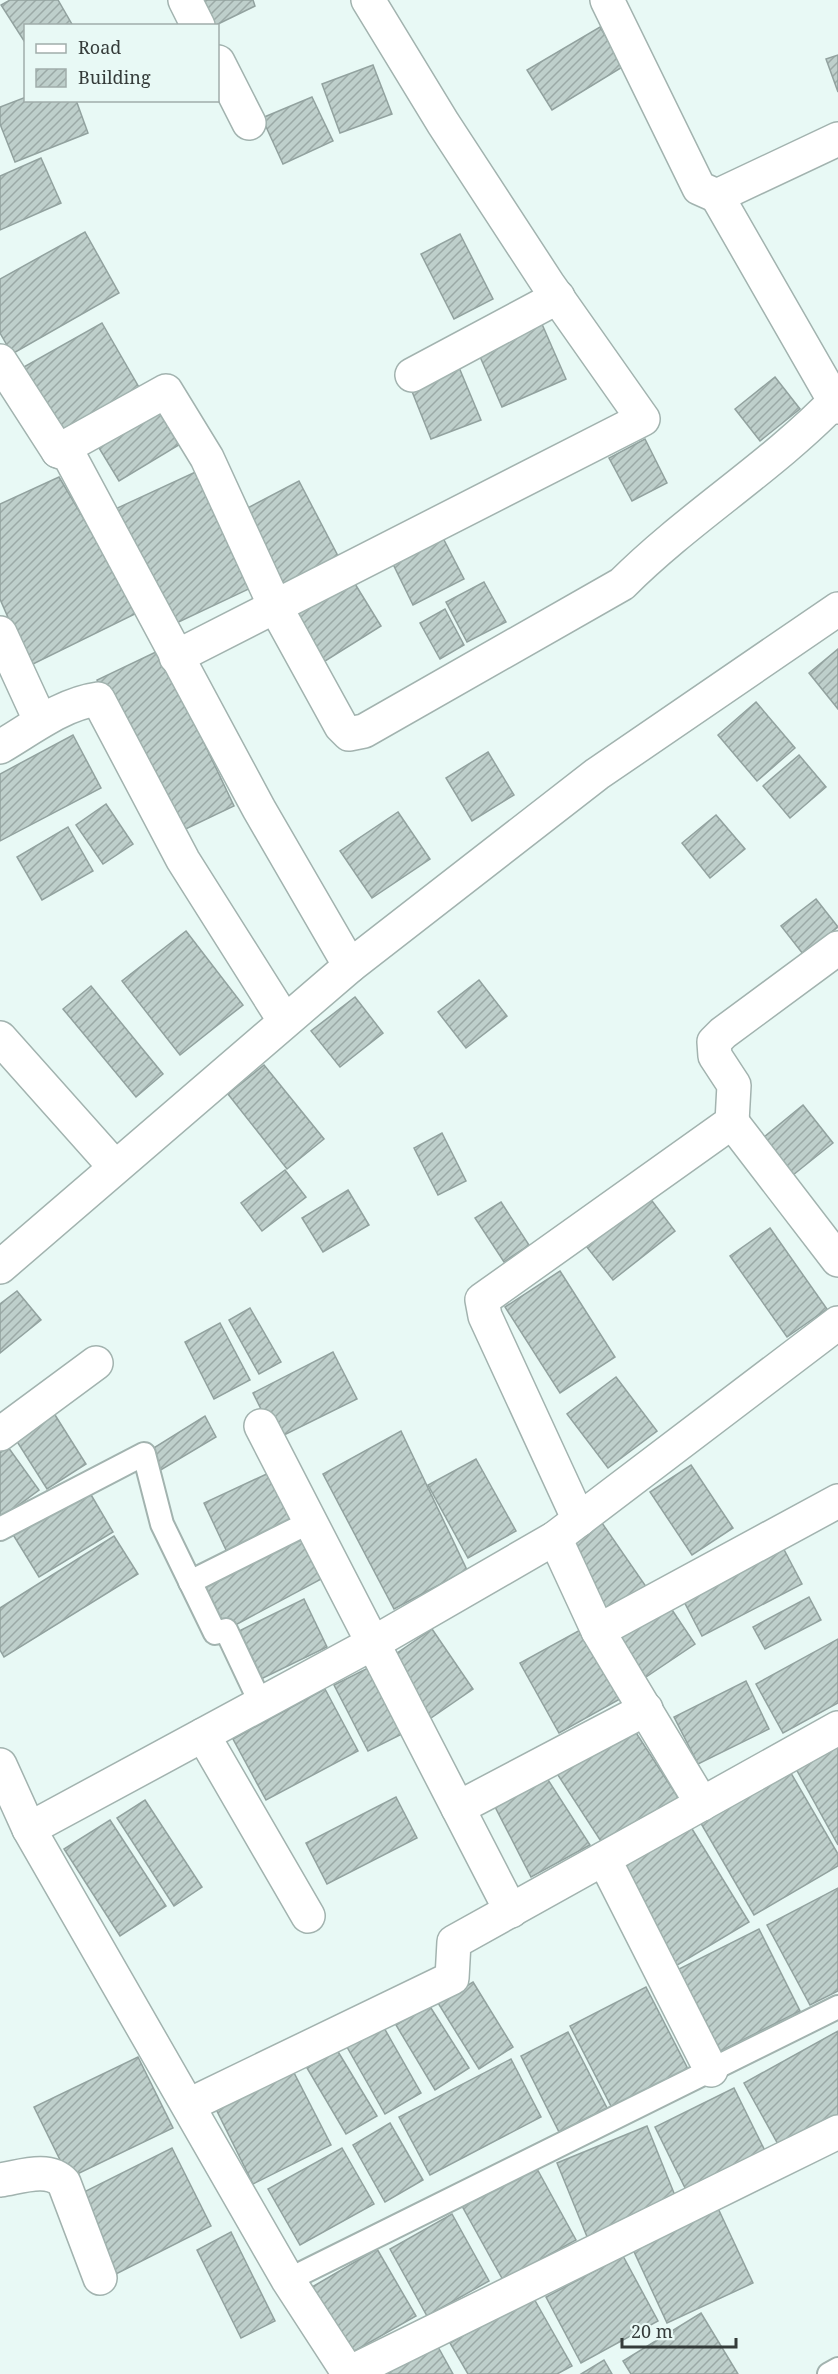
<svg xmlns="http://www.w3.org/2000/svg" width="838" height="2374" viewBox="0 0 838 2374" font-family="'Noto Serif',serif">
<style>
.building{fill:url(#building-hatch);stroke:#92a29f;stroke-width:1.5}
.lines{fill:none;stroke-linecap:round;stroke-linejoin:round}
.lane-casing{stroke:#a2b3af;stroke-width:26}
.street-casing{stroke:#a2b3af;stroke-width:36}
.lane{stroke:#fff;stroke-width:22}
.street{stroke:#fff;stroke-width:33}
</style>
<defs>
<pattern id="building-hatch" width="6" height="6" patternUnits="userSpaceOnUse" patternTransform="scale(1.5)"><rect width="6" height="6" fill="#becfcb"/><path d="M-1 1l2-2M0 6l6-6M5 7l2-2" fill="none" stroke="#9ba9a6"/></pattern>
</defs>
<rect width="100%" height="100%" fill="#e8f9f5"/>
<g class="building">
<path d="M10 0H58L73 26H26V44L1 5Z"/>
<path d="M198 0H253L255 6 214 26Z"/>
<path d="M600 27 624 66 552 110 527 70Z"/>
<path d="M838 55V92L826 59Z"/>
<path d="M373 65 392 114 340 133 322 84Z"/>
<path d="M26 97V100H76L88 133 15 162 0 124V107Z"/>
<path d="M312 97 333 141 283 164 262 118Z"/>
<path d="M41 158 61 203 0 230V176Z"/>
<path d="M85 232 119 293 12 354 0 333V279Z"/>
<path d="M460 234 493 299 454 319 421 254Z"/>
<path d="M538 315 566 379 502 407 474 343Z"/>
<path d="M102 323 144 396 64 442 22 368Z"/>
<path d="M458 365 481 420 431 439 409 384Z"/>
<path d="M775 377 800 409 760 441 735 409Z"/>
<path d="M156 399 182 443 119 481 93 438Z"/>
<path d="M645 439 667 483 632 501 609 458Z"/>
<path d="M202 469 257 585 168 627 113 510Z"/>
<path d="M59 477 139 612 29 666 0 599V504Z"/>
<path d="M299 481 338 556 279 586 240 512Z"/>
<path d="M442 536 464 579 413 605 392 562Z"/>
<path d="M352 579 381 626 314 668 285 620Z"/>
<path d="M484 582 506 622 467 642 446 602Z"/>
<path d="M445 609 464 645 440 659 420 623Z"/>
<path d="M838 649V709L809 673Z"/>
<path d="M160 650 234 806 171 836 97 680Z"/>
<path d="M756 702 795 748 757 781 718 735Z"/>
<path d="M73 735 101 788 0 841V774Z"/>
<path d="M488 752 514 795 472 821 446 778Z"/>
<path d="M799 755 826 787 790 818 763 786Z"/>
<path d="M106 804 133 844 103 864 76 825Z"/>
<path d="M398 812 430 859 372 898 340 851Z"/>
<path d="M716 815 745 849 710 878 682 843Z"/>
<path d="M68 827 93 871 42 900 17 857Z"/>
<path d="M816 899 838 927 803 954 781 926Z"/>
<path d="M186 931 243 1005 180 1055 122 981Z"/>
<path d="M479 980 507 1016 466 1048 438 1012Z"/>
<path d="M91 986 163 1074 136 1097 63 1009Z"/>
<path d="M355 997 383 1033 340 1067 311 1031Z"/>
<path d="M264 1065 324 1139 287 1169 228 1094Z"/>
<path d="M803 1105 833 1143 793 1175 763 1138Z"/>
<path d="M442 1133 466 1181 438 1195 414 1148Z"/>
<path d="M285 1170 306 1197 262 1231 241 1203Z"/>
<path d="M348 1190 369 1225 323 1252 302 1218Z"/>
<path d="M649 1197 675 1231 613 1280 586 1246Z"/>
<path d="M501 1202 529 1245 504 1262 475 1218Z"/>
<path d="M770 1228 827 1309 787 1337 730 1256Z"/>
<path d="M560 1271 615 1357 560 1393 505 1307Z"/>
<path d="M17 1291 41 1320 0 1353V1304Z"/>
<path d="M250 1308 281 1362 259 1374 229 1320Z"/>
<path d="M220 1323 250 1380 214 1399 185 1342Z"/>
<path d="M333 1352 357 1399 276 1439 253 1393Z"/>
<path d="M616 1377 657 1431 608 1468 567 1414Z"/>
<path d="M50 1407 86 1464 47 1489 11 1432Z"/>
<path d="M205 1416 216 1437 154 1474 144 1454Z"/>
<path d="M401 1431 467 1570 394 1609 323 1474Z"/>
<path d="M8 1447 39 1490 0 1519V1453Z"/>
<path d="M476 1459 516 1531 468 1558 428 1485Z"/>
<path d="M691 1465 733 1528 692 1555 650 1492Z"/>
<path d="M271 1472 294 1521 227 1552 204 1503Z"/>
<path d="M87 1488 113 1532 39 1577 12 1533Z"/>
<path d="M602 1523 647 1588 605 1618 565 1549Z"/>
<path d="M301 1531 325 1577 226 1630 195 1592Z"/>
<path d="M114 1536 138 1574 4 1657 0 1650V1608Z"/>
<path d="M779 1540 802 1584 702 1636 679 1592Z"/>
<path d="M809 1597 821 1620 765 1649 753 1627Z"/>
<path d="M664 1598 695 1644 643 1679 612 1633Z"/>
<path d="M304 1599 327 1647 261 1679 237 1632Z"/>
<path d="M432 1629 473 1689 431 1718 390 1658Z"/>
<path d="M582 1629 620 1699 559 1733 520 1663Z"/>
<path d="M838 1639V1703L783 1733 756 1684Z"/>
<path d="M376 1664 410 1730 368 1751 334 1685Z"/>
<path d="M746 1681 769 1729 698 1764 674 1717Z"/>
<path d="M325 1689 358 1751 266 1800 233 1739Z"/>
<path d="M631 1725 681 1802 606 1849 556 1772Z"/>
<path d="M838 1744V1845L795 1767Z"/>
<path d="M788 1768 838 1854V1866L754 1915 699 1820Z"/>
<path d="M543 1772 590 1845 531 1877 492 1801Z"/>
<path d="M396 1797 417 1838 327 1884 306 1843Z"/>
<path d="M145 1800 202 1887 174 1906 117 1818Z"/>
<path d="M110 1820 166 1906 120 1936 64 1849Z"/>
<path d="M689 1824 749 1922 674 1967 615 1870Z"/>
<path d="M838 1888V1991L810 2005 767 1925Z"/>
<path d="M759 1929 800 2011 707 2058 665 1976Z"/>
<path d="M473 1982 513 2047 479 2069 438 2003Z"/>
<path d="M646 1987 690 2073 614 2112 570 2026Z"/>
<path d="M429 2005 469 2068 435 2090 396 2025Z"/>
<path d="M383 2026 421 2093 385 2114 347 2047Z"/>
<path d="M838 2031V2124L784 2155 744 2083Z"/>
<path d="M568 2032 607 2108 559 2132 521 2056Z"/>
<path d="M337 2050 377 2116 346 2134 307 2068Z"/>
<path d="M138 2057 173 2128 69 2178 34 2107Z"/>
<path d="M511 2059 541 2117 430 2175 399 2117Z"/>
<path d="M289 2063 331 2145 253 2184 212 2101Z"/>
<path d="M734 2088 769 2159 690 2198 655 2127Z"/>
<path d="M390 2123 423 2180 385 2202 353 2145Z"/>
<path d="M647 2126 678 2203 588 2239 557 2163Z"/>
<path d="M172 2148 211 2226 112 2276 72 2198Z"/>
<path d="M342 2148 374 2204 300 2245 268 2189Z"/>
<path d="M536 2167 576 2240 503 2280 462 2206Z"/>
<path d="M716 2204 753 2283 667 2323 630 2243Z"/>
<path d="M452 2214 489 2281 427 2316 390 2249Z"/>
<path d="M231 2232 275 2321 241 2338 197 2250Z"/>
<path d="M377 2249 416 2316 351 2353 312 2287Z"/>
<path d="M623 2256 658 2321 581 2363 546 2297Z"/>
<path d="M533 2297 572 2366 557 2374H468L450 2343Z"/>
<path d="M701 2313 738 2374H631L623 2361Z"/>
<path d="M437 2345 453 2374H385Z"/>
<path d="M604 2360 612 2374H581Z"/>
</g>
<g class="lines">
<defs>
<g id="lane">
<path d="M0 1529 144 1454 162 1524 215 1633 226 1630 261 1704"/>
<path d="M190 1582 312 1521"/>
<path d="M288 2280 838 2007"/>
<path d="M829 2374 838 2369"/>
</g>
<g id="street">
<path d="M185 0 198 26"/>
<path d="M607 0 699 188 717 196 838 139"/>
<path d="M218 62 249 123"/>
<path d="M717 196 838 407"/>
<path d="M0 361 58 451 69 455 259 809 350 966"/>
<path d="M412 375 558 297"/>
<path d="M58 451 166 391 207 458 275 606 341 726 349 734 364 731 622 584C689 517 772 467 838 398"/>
<path d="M0 633 40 720"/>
<path d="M176 657 643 419 548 284 443 123 368 0"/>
<path d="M0 747C31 729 62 704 98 699L183 860 284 1020"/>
<path d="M0 1038 115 1167"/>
<path d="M732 1122 838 1260"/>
<path d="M0 1267 350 966 597 774 838 609"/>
<path d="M261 1426 511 1911"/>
<path d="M0 1434 96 1363"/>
<path d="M579 1520 485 1316 482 1300 732 1122 734 1085 715 1056 714 1042 723 1033 838 948"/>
<path d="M555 1538 598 1631 702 1804"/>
<path d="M598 1631 838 1501"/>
<path d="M203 1735 308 1916"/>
<path d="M0 1765 29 1829 288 2280 349 2374"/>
<path d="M458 1808 646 1709"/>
<path d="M29 1829 375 1642 555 1538 838 1323"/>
<path d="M604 1859 711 2070"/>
<path d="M189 2105 452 1978 454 1942 838 1728"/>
<path d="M0 2180C20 2177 49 2166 64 2183L100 2278"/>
<path d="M349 2373 838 2132"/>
</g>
</defs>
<use href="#lane" class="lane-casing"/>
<use href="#street" class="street-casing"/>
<use href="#lane" class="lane"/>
<use href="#street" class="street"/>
</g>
<rect x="24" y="24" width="195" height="78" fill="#e8f9f5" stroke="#a0adaa" stroke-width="1.5"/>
<rect x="36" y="44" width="30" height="9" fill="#ffffff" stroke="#a0adaa" stroke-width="1.5"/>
<text x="78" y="54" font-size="18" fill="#353c3a">Road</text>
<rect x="36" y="69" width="30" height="18" fill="url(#building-hatch)" stroke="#a0adaa" stroke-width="1.5"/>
<text x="78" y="84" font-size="18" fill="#353c3a">Building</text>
<path d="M622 2338v9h114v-9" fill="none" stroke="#353c3a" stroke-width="3"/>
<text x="631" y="2338" font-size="18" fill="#353c3a" stroke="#e8f9f5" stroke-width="4.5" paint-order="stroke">20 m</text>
</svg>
